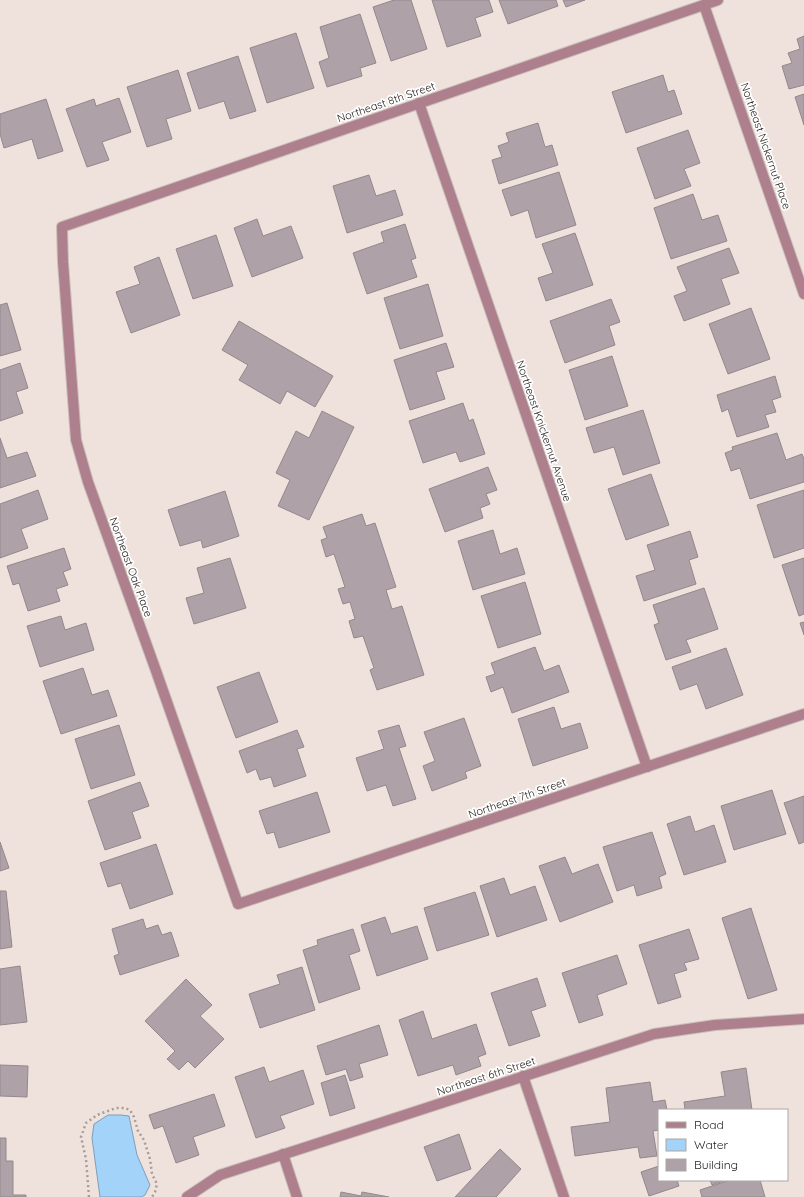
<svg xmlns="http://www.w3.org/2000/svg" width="804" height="1197" viewBox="0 0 804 1197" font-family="Quicksand,sans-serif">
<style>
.water{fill:#a4d3f9;stroke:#7e9eb8}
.building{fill:#aea1a7;stroke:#94888d}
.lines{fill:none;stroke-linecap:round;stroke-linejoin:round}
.street-casing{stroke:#cbbfba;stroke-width:12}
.path{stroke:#a79c98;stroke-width:2.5;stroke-dasharray:2 3;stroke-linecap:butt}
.street{stroke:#ae808d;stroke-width:10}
.labels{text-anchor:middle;stroke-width:3.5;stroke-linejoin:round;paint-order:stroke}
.street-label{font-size:11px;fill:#272220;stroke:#fff}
</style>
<rect width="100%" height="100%" fill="#efe2dc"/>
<path class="water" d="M108 1115H121L129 1116 137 1155 150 1185 145 1195 141 1197H100L92 1138 94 1124Z"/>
<g class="building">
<path d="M394 0H411L427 49 391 61 373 7Z"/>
<path d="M432 0H489L493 12 475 18 481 36 447 47Z"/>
<path d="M499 0H556L558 6 508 24Z"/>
<path d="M563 0H585L566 7Z"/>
<path d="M360 14 376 63 360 68 362 76 327 87 319 62 329 58 320 27Z"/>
<path d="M296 33 314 88 267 103 250 48Z"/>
<path d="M804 36V85L789 89 782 66 792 63 788 53 800 49 797 39Z"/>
<path d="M238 56 256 111 230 119 224 101 199 109 187 73Z"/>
<path d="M178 70 191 111 166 119 172 139 147 147 127 87Z"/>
<path d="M663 75 668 92 674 90 682 114 626 133 612 92Z"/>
<path d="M804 94V125L795 97Z"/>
<path d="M119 98 131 132 102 142 109 160 87 167 66 109 94 99 96 106Z"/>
<path d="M46 99 63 151 38 159 32 139 4 148 0 134V114Z"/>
<path d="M538 123 545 147 552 145 558 165 499 184 492 160 502 157 498 146 509 142 506 133Z"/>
<path d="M688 130 700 163 684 169 691 186 655 199 637 148Z"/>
<path d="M559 172 576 225 536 238 528 210 511 216 502 190Z"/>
<path d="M369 175 376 196 395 190 403 215 347 233 333 186Z"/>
<path d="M693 194 702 220 718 215 727 241 671 259 654 208Z"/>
<path d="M257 219 263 236 291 226 303 258 252 277 234 228Z"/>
<path d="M405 224 416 258 411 260 417 277 367 294 353 253 384 242 381 232Z"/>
<path d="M575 233 593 285 546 301 538 278 553 273 542 244Z"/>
<path d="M216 235 233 286 193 299 176 249Z"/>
<path d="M729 248 739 273 721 279 730 304 684 321 674 296 687 291 677 267Z"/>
<path d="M159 257 180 315 131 333 116 292 140 284 134 267Z"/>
<path d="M428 284 443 336 400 349 384 298Z"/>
<path d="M611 299 620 322 609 326 615 345 565 363 550 321Z"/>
<path d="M7 303 21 350 0 356V305Z"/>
<path d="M751 308 770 359 728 374 709 324Z"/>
<path d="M239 321 333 376 315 407 287 391 280 404 239 380 248 365 222 350Z"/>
<path d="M446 343 454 367 436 372 445 399 410 410 394 360Z"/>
<path d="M612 356 628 406 585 420 569 370Z"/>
<path d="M20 363 28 388 16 392 23 413 0 421V370Z"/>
<path d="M775 376 781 397 772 400 776 412 765 415 769 427 737 437 728 409 722 412 717 395Z"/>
<path d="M463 403 469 421 473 419 485 454 460 462 456 452 423 463 409 421Z"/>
<path d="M643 410 660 463 623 475 614 447 594 453 586 428Z"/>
<path d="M322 411 354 427 309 520 278 506 290 480 276 473 296 431 309 438Z"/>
<path d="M777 433 786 460 802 454 804 459V482L750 499 740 468 731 471 725 453 733 450 732 447Z"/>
<path d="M0 438 7 458 27 452 36 476 0 488Z"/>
<path d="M488 467 497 490 486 494 490 504 480 508 483 518 445 532 429 489Z"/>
<path d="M651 474 669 525 626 540 608 489Z"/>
<path d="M38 490 48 519 21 529 28 548 0 558V504Z"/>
<path d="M804 490V548L774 558 757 505Z"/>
<path d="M225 491 239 536 203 548 201 540 180 546 168 510Z"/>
<path d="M362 514 366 526 375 523 396 587 386 590 392 609 402 606 424 675 377 690 370 670 374 668 363 636 354 638 349 621 355 619 350 602 343 604 338 589 345 587 334 554 326 557 321 540 327 538 323 527Z"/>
<path d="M493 530 500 554 517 548 525 574 473 590 458 541Z"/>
<path d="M690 531 698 557 689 560 696 584 644 601 636 576 655 570 647 545Z"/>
<path d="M64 548 71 569 63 572 68 585 56 589 60 601 28 611 19 583 13 585 7 566Z"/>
<path d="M230 558 246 608 194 624 186 598 204 593 197 568Z"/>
<path d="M804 558V614L799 616 782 565Z"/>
<path d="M525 582 541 634 498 648 481 596Z"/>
<path d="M704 588 718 629 686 640 691 652 666 660 654 625 659 623 653 605Z"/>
<path d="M61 616 65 630 86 623 94 650 40 667 27 626Z"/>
<path d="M804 622V635L800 623Z"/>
<path d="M535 647 544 671 559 665 569 692 512 713 503 687 491 692 486 677 495 674 491 663Z"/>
<path d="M726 648 743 695 706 709 697 684 680 690 672 667Z"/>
<path d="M83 668 92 695 108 690 117 716 61 734 43 681Z"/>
<path d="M259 672 278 722 236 738 217 687Z"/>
<path d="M554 707 561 729 580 723 588 748 533 766 518 719Z"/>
<path d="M464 718 481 766 465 772 467 778 432 791 423 766 435 761 424 732Z"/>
<path d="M119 725 135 775 91 789 75 739Z"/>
<path d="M399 725 406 746 399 748 416 799 393 806 386 785 367 791 356 758 384 749 378 731Z"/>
<path d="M297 730 304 747 297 749 306 776 274 787 271 777 260 780 256 769 247 773 239 751Z"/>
<path d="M140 782 149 806 132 812 141 838 105 850 88 801Z"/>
<path d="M772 790 786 834 734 850 721 806Z"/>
<path d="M317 792 330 832 279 848 274 832 267 834 259 811Z"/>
<path d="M804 796V842L799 844 784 803Z"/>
<path d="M690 816 695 832 714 825 726 862 684 875 667 824Z"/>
<path d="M652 832 666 874 659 877 662 888 637 896 634 885 617 891 603 847Z"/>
<path d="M0 842 9 868 0 871Z"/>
<path d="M156 844 173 894 130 909 121 883 108 887 100 863Z"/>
<path d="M565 857 572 874 598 864 613 902 560 922 539 866Z"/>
<path d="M504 878 510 895 535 886 547 920 497 937 480 886Z"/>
<path d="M0 891H6L12 947 0 949Z"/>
<path d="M475 892 489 935 437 951 424 908Z"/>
<path d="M751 908 777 990 748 999 722 918Z"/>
<path d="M385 917 391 934 417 926 428 959 377 976 361 925Z"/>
<path d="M143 919 146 929 158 925 162 935 171 932 179 956 120 975 114 956 119 954 112 929Z"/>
<path d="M353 929 360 951 349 955 360 989 319 1003 303 950 318 945 317 940Z"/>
<path d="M689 929 699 959 684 963 687 970 674 974 681 997 658 1004 639 945Z"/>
<path d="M617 955 627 984 597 995 603 1015 579 1023 562 973Z"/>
<path d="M20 966 27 1022 0 1025V969Z"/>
<path d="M302 967 315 1010 260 1028 249 994 280 984 277 975Z"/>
<path d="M537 978 546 1006 531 1011 540 1036 509 1046 491 993Z"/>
<path d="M186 979 212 1005 200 1016 224 1039 195 1068 188 1061 179 1070 167 1059 175 1051 145 1021Z"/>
<path d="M423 1011 432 1039 476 1024 486 1054 478 1057 481 1066 456 1075 453 1065 418 1076 399 1020Z"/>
<path d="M379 1025 388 1055 359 1064 363 1077 350 1081 346 1069 326 1075 317 1046Z"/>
<path d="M0 1065 28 1066 27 1097 0 1096Z"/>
<path d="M264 1067 269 1082 303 1070 314 1104 280 1116 285 1128 256 1138 235 1077Z"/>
<path d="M746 1068 752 1110H685L684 1102 725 1096 721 1072Z"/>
<path d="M345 1075 355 1108 330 1116 321 1083Z"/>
<path d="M650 1082 653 1102 665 1100 667 1110H659V1130L653 1131 657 1156 640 1158 638 1147 575 1156 571 1127 610 1122 606 1088Z"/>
<path d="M214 1094 225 1126 193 1137 199 1155 176 1163 163 1126 154 1129 149 1115Z"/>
<path d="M459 1134 471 1169 437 1181 424 1147Z"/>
<path d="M0 1138H6V1161H13V1195H26V1197H0Z"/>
<path d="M500 1149 521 1169 496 1197H455Z"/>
<path d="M659 1166V1180H677L679 1186 649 1196 641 1172Z"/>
<path d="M710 1180H726L712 1185Z"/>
<path d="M730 1180H760L765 1197H702L700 1190Z"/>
<path d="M341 1192 361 1196 362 1192 389 1197H340Z"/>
</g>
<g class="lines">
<defs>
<g id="street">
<path d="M718 0 62 227 63 262 76 440 88 482 155 668 238 904 804 714"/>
<path d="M704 5 804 294"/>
<path d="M419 103 647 767"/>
<path d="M523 1076 564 1197"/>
<path d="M283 1154 297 1197"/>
<path d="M187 1197 220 1175 654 1034 715 1025 804 1019"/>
</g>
</defs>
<use href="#street" class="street-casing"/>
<path class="path" d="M89 1197 86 1159 81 1137 86 1123 97 1115 116 1108H125L130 1110 134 1117 138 1131 144 1140 150 1159 152 1174 157 1184 155 1192 152 1197"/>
<use href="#street" class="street"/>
</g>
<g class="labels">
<g class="street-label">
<text transform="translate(386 102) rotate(-19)" y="4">Northeast 8th Street</text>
<text transform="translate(766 146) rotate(71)" y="4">Northeast Nickernut Place</text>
<text transform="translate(544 431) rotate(71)" y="4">Northeast Knickernut Avenue</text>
<text transform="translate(131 567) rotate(70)" y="4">Northeast Oak Place</text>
<text transform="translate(517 798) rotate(-19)" y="4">Northeast 7th Street</text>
<text transform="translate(486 1076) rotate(-18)" y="4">Northeast 6th Street</text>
</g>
</g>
<rect x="658" y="1109" width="130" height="72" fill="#ffffff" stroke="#a9a7a6"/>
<rect x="666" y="1122" width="20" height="6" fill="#ae808d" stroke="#a9a7a6"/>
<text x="694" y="1129" font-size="12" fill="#272220">Road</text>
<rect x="666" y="1139" width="20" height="12" fill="#a4d3f9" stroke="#a9a7a6"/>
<text x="694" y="1149" font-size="12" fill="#272220">Water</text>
<rect x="666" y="1159" width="20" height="12" fill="#aea1a7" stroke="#a9a7a6"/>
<text x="694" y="1169" font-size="12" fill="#272220">Building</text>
</svg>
